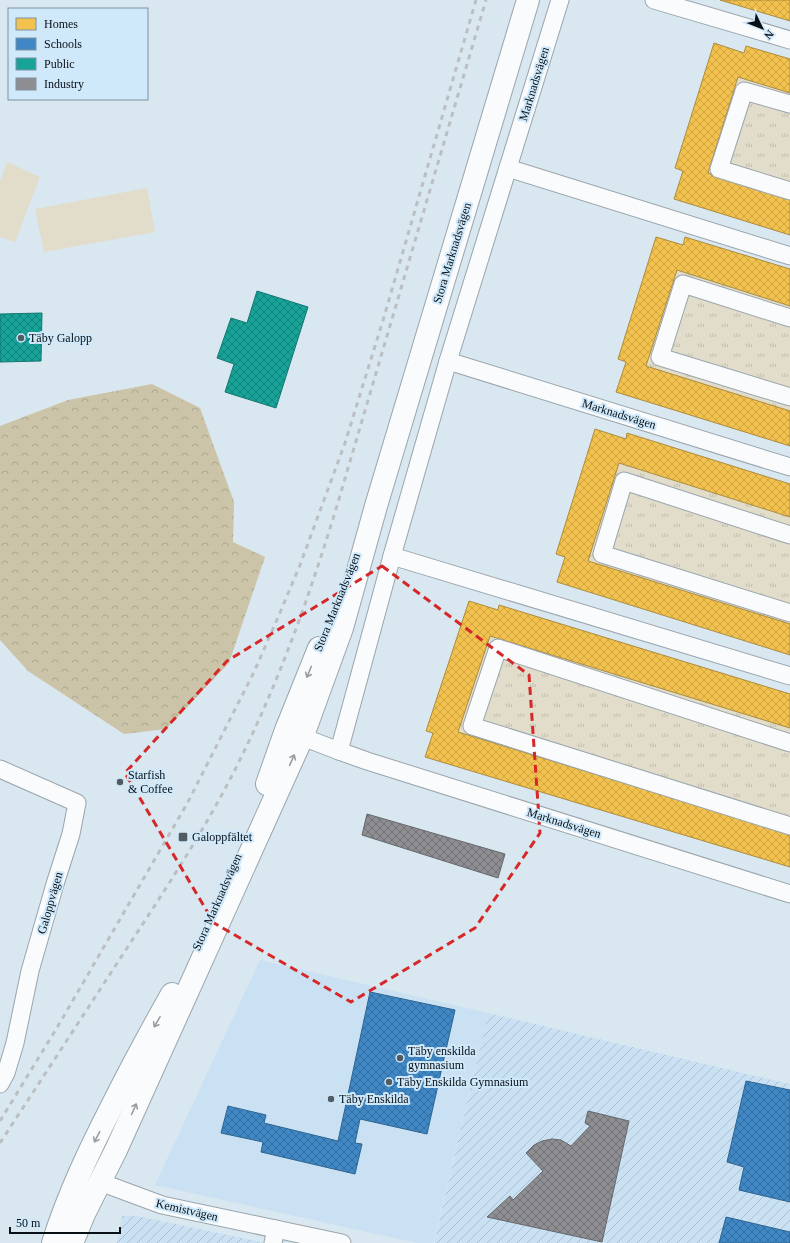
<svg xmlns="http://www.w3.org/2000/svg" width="790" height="1243" viewBox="0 0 790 1243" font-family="'Times New Roman',serif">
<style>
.built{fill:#c9e1f2}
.industrial{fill:url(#industrial-furrows)}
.grass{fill:#e1ddca}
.forest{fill:url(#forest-crowns)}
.park{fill:url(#park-tufts)}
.homes{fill:url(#homes-cross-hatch);stroke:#ac8c3d}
.schools{fill:url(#schools-cross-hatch);stroke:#2e6490}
.public{fill:url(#public-cross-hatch);stroke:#127771}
.industry{fill:url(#industry-cross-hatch);stroke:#65686d}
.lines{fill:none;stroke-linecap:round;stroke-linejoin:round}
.minor-casing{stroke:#9aa5ac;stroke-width:19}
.tertiary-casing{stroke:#9aa5ac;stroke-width:24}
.minor{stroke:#f9fbfd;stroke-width:17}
.tertiary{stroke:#f9fbfd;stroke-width:22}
.rail{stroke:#bbbfc1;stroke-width:3;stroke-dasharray:5 5;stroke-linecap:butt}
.oneway{stroke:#999da1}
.marked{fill:none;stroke:#d62828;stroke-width:3;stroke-dasharray:8 5;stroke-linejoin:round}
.poi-dot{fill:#515b62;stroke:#cfe8fa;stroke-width:1.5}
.labels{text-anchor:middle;stroke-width:4;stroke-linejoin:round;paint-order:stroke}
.street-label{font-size:12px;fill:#081016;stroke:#cfe8fa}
.poi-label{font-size:12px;fill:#081016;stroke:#cfe8fa;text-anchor:start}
</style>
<defs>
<pattern id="industrial-furrows" width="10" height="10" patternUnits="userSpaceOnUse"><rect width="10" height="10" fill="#c9e1f2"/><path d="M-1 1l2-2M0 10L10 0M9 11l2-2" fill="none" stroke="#abc0cf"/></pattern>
<pattern id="forest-crowns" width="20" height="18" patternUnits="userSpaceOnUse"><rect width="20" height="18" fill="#ccc4a8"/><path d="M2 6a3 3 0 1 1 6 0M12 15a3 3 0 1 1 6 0" fill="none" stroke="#aea790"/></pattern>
<pattern id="park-tufts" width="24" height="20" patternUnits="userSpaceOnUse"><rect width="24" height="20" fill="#e1ddca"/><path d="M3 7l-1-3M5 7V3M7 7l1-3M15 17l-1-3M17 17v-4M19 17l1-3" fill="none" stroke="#c0bdad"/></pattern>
<pattern id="homes-cross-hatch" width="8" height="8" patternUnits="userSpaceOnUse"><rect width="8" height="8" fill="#f2c14e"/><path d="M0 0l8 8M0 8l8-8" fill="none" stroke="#cea543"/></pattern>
<pattern id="schools-cross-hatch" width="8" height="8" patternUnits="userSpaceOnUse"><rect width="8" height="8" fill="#3f88c5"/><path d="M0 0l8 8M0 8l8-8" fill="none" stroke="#336e9f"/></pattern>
<pattern id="public-cross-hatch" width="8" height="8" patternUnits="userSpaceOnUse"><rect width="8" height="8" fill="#17a398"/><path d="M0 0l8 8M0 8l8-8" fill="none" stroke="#13837b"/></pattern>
<pattern id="industry-cross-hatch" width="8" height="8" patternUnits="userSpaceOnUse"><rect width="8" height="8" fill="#8d8d92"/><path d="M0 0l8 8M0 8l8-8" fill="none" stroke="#717276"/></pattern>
</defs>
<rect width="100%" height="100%" fill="#d9e7f0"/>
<path class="built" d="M260 960 488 1013 433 1243H417L155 1185Z"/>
<g class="industrial">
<path d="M488 1013 790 1084V1243H434Z"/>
<path d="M122 1216H137L265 1243H117Z"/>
</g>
<g class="grass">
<path d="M7 162 40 177 15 242 0 237V182Z"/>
<path d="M147 188 155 232 44 252 35 209Z"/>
</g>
<path class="forest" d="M152 384 200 408 234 502 233 542 265 557 229 663 166 729 124 734 28 671 0 640V426L68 400Z"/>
<g class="park">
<path d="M738 77 790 93V198L708 173Z"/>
<path d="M677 270 790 306V411L646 366Z"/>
<path d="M619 463 790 517V624L588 561Z"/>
<path d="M490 636 790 728V834L458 732Z"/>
</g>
<g class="homes">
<path d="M720 0H790V21Z"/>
<path d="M714 43 744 53 746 46 790 59V93L738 77 708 173 790 198V235L674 199 683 171 675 168Z"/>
<path d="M656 237 683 245 685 237 790 269V306L677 270 646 366 790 411V446L616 392 626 362 618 359Z"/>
<path d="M595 429 626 439 627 433 790 484V517L619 463 588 561 790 624V655L557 582 565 557 556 554Z"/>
<path d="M469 601 498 610 499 605 790 694V728L490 636 458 732 790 834V867L425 757 433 733 426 731Z"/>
</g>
<g class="schools">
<path d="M370 992 455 1010 427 1134 360 1119 355 1143 362 1144 355 1174 261 1152 263 1142 221 1133 228 1106 266 1115 264 1123 338 1141Z"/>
<path d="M746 1081 790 1090V1202L739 1190 744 1167 727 1162Z"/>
<path d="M726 1217 790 1232V1243H719Z"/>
</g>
<g class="public">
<path d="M257 291 308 307 276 408 225 392 234 364 217 358 231 318 247 323Z"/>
<path d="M42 313 41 361 0 362V314Z"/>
</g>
<g class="industry">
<path d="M367 814 505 854 498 878 362 835Z"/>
<path d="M588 1111 629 1121 602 1242 487 1217 510 1196 513 1200 543 1171 526 1153 534 1145 542 1141 552 1139 561 1140 571 1146 590 1126 585 1123Z"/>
</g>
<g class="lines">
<defs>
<g id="minor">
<path d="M654 0 790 40"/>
<path d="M790 104 744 91 719 169 790 191"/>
<path d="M508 168 790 256"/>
<path d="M790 318 683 284 660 357 790 397"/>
<path d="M448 361 790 467"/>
<path d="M790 535 624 481 602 554 790 613"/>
<path d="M392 556 790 676"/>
<path d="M292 733 339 751 367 761 790 894"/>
<path d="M790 743 498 648 472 726 790 826"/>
<path d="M339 751 392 556 448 361 560 0"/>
<path d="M0 769 77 803 71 834 55 884 30 971 15 1043 6 1073 0 1084"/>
<path d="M100 1182 162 1205 342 1243"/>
<path d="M273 1243 276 1229"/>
</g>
<g id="tertiary">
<path d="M267 784 286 730 319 648"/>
<path d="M53 1243C68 1195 89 1151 112 1106 131 1068 151 1031 172 994"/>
<path d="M72 1243 84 1214 116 1150 302 738 342 628 376 506 528 0"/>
</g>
</defs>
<use href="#minor" class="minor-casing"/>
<use href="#tertiary" class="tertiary-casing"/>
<use href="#minor" class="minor"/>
<use href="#tertiary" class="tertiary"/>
<g class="rail">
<path d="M0 1121 58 1026 188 802 254 672 279 615 300 565 345 443 384 317 476 0"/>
<path d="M0 1143C43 1077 86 1011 129 945 163 893 198 840 227 785 274 696 307 604 336 509L486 0"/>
</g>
</g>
<defs><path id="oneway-shaft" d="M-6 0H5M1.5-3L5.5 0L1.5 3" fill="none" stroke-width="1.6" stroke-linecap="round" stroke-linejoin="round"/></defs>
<g class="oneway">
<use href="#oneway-shaft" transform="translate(309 672) rotate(112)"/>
<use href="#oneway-shaft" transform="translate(292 760) rotate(-66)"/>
<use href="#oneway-shaft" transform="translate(157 1022) rotate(120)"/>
<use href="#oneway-shaft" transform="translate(134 1109) rotate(-66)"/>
<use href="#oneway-shaft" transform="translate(97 1137) rotate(117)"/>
</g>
<path class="marked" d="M382 566 529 675 540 833 475 928 351 1002 214 923 125 773 227 661Z"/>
<g class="poi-dot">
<circle cx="21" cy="338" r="4"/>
<circle cx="120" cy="782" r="4"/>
<rect x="178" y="832" width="10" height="10" rx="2"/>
<circle cx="400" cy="1058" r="4"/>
<circle cx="389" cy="1082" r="4"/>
<circle cx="331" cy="1099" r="4"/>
</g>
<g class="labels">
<g class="street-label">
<text transform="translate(534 84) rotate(-73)" y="4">Marknadsvägen</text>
<text transform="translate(452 253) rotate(-73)" y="4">Stora Marknadsvägen</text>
<text transform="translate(619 414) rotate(17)" y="4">Marknadsvägen</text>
<text transform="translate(337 602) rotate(-68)" y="4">Stora Marknadsvägen</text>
<text transform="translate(564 823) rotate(17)" y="4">Marknadsvägen</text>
<text transform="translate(217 902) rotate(-66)" y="4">Stora Marknadsvägen</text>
<text transform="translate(50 903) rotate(-74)" y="4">Galoppvägen</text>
<text transform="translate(187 1210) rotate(13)" y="4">Kemistvägen</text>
</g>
<g class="poi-label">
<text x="29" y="342">Täby Galopp</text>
<text x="128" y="779">Starfish<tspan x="128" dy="14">&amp; Coffee</tspan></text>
<text x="192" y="841">Galoppfältet</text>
<text x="408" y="1055">Täby enskilda<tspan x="408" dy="14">gymnasium</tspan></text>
<text x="397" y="1086">Täby Enskilda Gymnasium</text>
<text x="339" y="1103">Täby Enskilda</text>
</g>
</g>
<rect x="8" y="8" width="140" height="92" fill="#cfe8fa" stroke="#7f929f"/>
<rect x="16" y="18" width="20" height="12" fill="#f2c14e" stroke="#7f929f"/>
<text x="44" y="28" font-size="12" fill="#081016">Homes</text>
<rect x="16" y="38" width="20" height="12" fill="#3f88c5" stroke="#7f929f"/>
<text x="44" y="48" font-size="12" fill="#081016">Schools</text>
<rect x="16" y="58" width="20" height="12" fill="#17a398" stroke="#7f929f"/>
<text x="44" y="68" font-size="12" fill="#081016">Public</text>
<rect x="16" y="78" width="20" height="12" fill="#8d8d92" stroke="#7f929f"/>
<text x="44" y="88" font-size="12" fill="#081016">Industry</text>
<g transform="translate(762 28) rotate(133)" stroke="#cfe8fa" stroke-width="3" paint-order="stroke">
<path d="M0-3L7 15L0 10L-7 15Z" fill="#081016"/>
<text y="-6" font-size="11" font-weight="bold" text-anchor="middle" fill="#081016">N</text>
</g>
<path d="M10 1227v6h110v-6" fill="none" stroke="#081016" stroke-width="2"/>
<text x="16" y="1227" font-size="12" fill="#081016" stroke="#cfe8fa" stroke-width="3" paint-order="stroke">50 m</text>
</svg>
